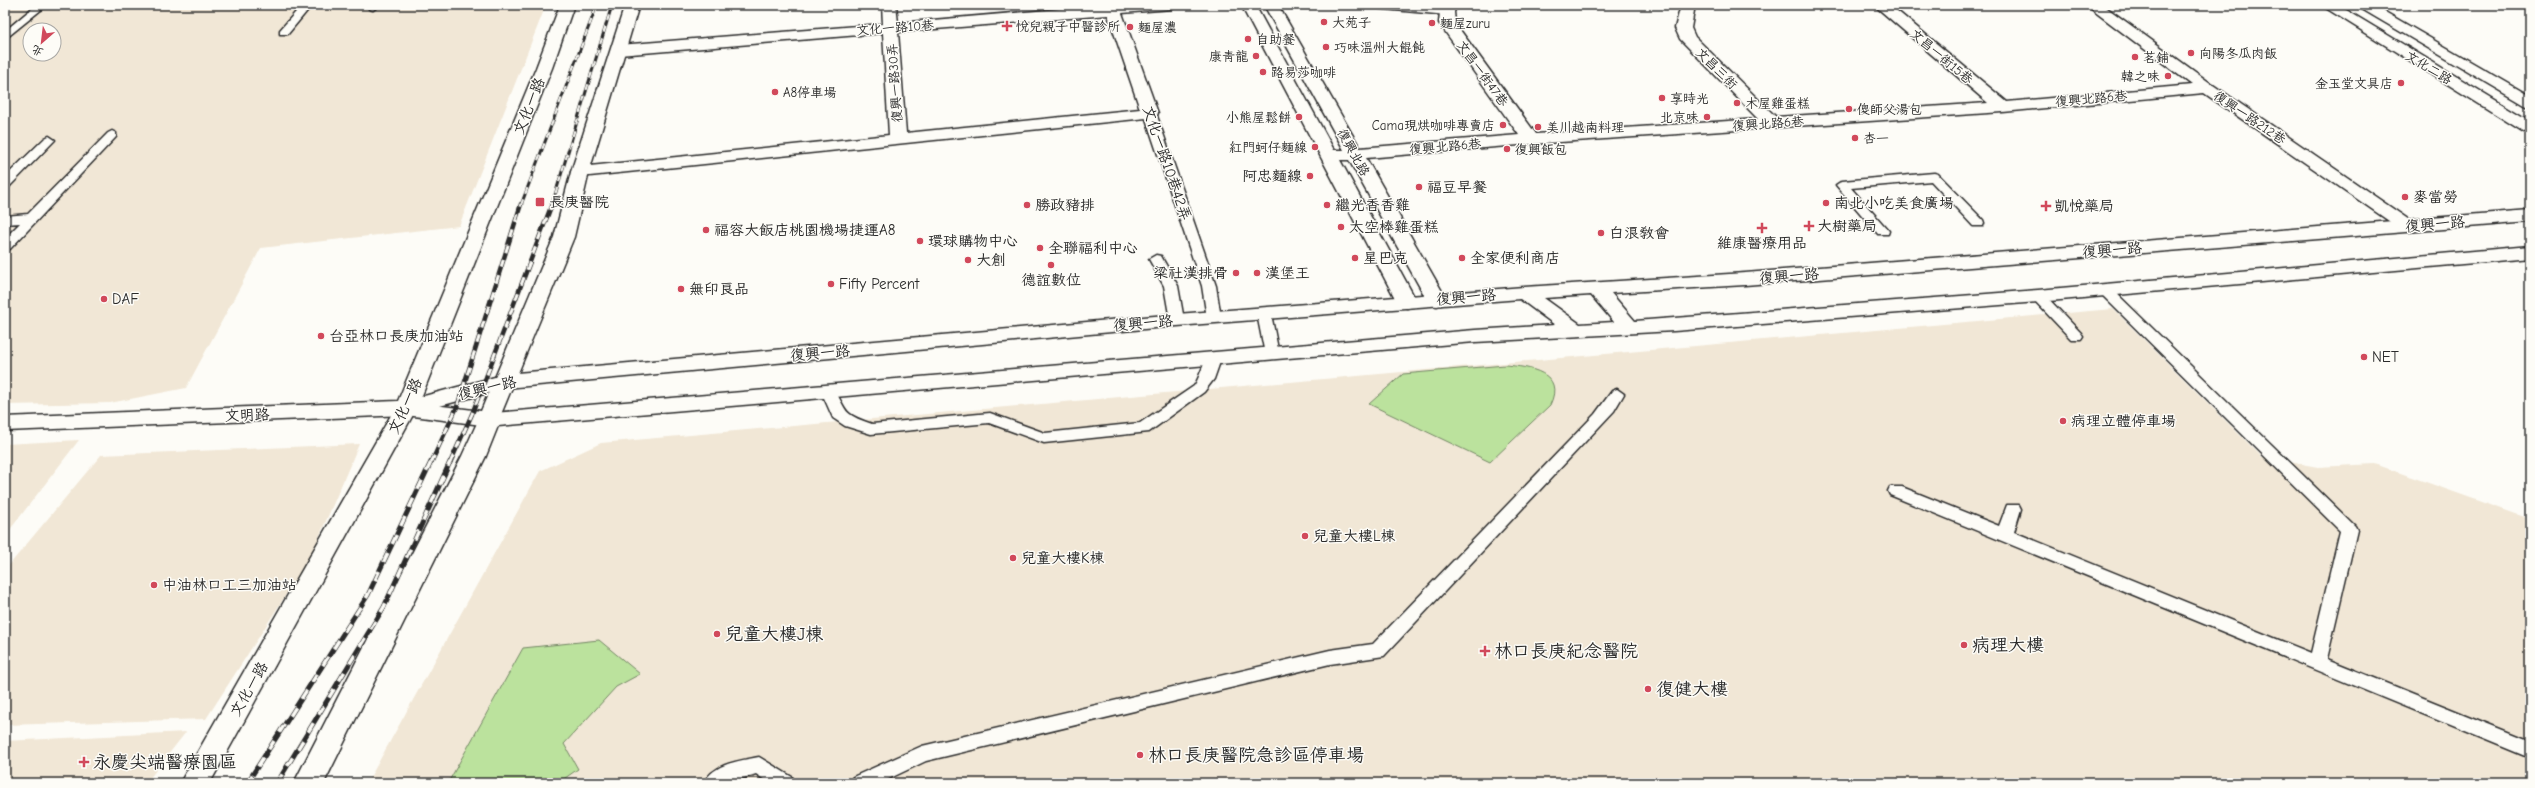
<svg xmlns="http://www.w3.org/2000/svg" width="2535" height="788" viewBox="0 0 2535 788" font-family="'Comic Neue','LXGW WenKai TC',sans-serif">
<style>
.built{fill:#f1e7d6;fill-rule:evenodd}
.green{fill:#bbe29d;stroke:#738664}
.lines{fill:none;stroke-linecap:round;stroke-linejoin:round}
.service-casing{stroke:#2b2b2b;stroke-width:3}
.minor-casing{stroke:#2b2b2b;stroke-width:3}
.tertiary-casing{stroke:#2b2b2b;stroke-width:3}
.secondary-casing{stroke:#2b2b2b;stroke-width:3}
.service{fill:#fdfcf7;fill-rule:evenodd}
.minor{fill:#fdfcf7;fill-rule:evenodd}
.tertiary{fill:#fdfcf7;fill-rule:evenodd}
.secondary{fill:#fdfcf7;fill-rule:evenodd}
.rail-far2-casing{stroke:#2b2b2b;stroke-width:3}
.rail-far1-casing{stroke:#2b2b2b;stroke-width:4.5}
.rail-casing{stroke:#2b2b2b;stroke-width:5}
.rail-far2{stroke:#fdfcf7;stroke-width:2;stroke-dasharray:6;stroke-linecap:butt}
.rail-far1{stroke:#fdfcf7;stroke-width:3;stroke-dasharray:8;stroke-linecap:butt}
.rail{stroke:#fdfcf7;stroke-width:3.5;stroke-dasharray:10;stroke-linecap:butt}
.poi-dot{fill:#d1495b;stroke:#fdfcf7;stroke-width:1.5}
.labels{text-anchor:middle;stroke-width:3;stroke-linejoin:round;paint-order:stroke}
.far-poi-label{font-size:13px;fill:#2b2b2b;stroke:#fdfcf7;text-anchor:start}
.far-street-label{font-size:13px;fill:#2b2b2b;stroke:#fdfcf7}
.street-label{font-size:15px;fill:#2b2b2b;stroke:#fdfcf7}
.poi-label{font-size:15px;fill:#2b2b2b;stroke:#fdfcf7;text-anchor:start}
.near-poi-label{font-size:18px;fill:#2b2b2b;stroke:#fdfcf7;text-anchor:start}
</style>
<rect width="100%" height="100%" fill="#fdfcf7"/>
<filter id="ink" filterUnits="userSpaceOnUse"><feTurbulence type="fractalNoise" baseFrequency=".025" numOctaves="2"/><feDisplacementMap in="SourceGraphic" scale="8" xChannelSelector="R" yChannelSelector="G"/><feConvolveMatrix kernelMatrix="1 2 1 2 8 2 1 2 1" color-interpolation-filters="sRGB"/></filter>
<g filter="url(#ink)">
<g class="built">
<path d="M5 5H546L459 226 261 248 186 388 110 403 5 405ZM30 30H54V54H30Z"/>
<path d="M2113 309 2262 457 2318 467 2375 464 2530 519V783H367L540 471 601 443Z"/>
<path d="M79 440 5 536V444Z"/>
<path d="M359 444 311 556 206 719 5 725V570L101 455Z"/>
<path d="M186 732 146 783H5V741Z"/>
</g>
<g class="green">
<path d="M1505 365C1529 367 1566 372 1550 405L1490 462 1369 404 1403 374Z"/>
<path d="M599 640 640 674 616 687 564 744 578 769 558 783 449 781 523 648Z"/>
</g>
<g class="lines">
<defs>
<g id="service">
<path d="M36 5H47L5 39V31Z"/>
<path d="M302 5H312L288 34H280V30Z"/>
<path d="M369 5H380L373 10 369 9Z"/>
<path d="M1368 5H1405L1447 9 1452 12 1447 15 1373 8Z"/>
<path d="M1150 110 1156 113 1216 286 1221 318 1219 321H1209L1207 318 1202 286 1144 113Z"/>
<path d="M112 131 116 133V137L10 249 5 250V238L20 223 5 224V216L28 214 108 133Z"/>
<path d="M49 136 55 140 53 142 9 187 5 188V177L45 138Z"/>
<path d="M1934 173 1938 174 1983 220 1984 223 1983 226H1973L1931 181 1851 188 1889 231 1888 234H1878L1836 185 1842 181Z"/>
<path d="M1156 255 1161 256 1178 286 1184 320 1182 323 1177 324 1170 320 1164 286 1149 259Z"/>
<path d="M2105 286 2110 287 2355 526 2357 530 2327 659 2530 741V758L1890 495 1888 491 1890 487H1902L1999 526 2007 505H2019L2021 509 2014 532 2311 653 2340 531 2100 293 2098 290 2100 287Z"/>
<path d="M2038 292 2043 293 2081 333 2083 336 2081 339H2071L2033 299 2031 296 2033 293Z"/>
<path d="M1264 310 1271 314 1279 354 1272 358 1265 354 1257 314Z"/>
<path d="M1214 354 1221 359 1214 379 1204 392 1149 432 1044 443 989 423 871 434 845 426 833 418 821 391 823 388H833C849 412 840 413 872 424L990 413 1045 433 1140 423 1194 386C1201 377 1203 357 1214 354Z"/>
<path d="M1617 389 1624 394 1614 411 1384 656 1330 664 926 761 880 783H850L853 777 922 746 1330 650 1373 644 1595 414 1612 391Z"/>
<path d="M759 757 792 777 795 783H769L756 774 728 783H704C714 763 739 761 759 757Z"/>
</g>
<g id="minor">
<path d="M882 5H896L898 23 1105 5H1179L1172 9 1122 13 1158 113 1156 117 580 177 574 176 571 172 574 168 580 167 889 135 883 33 619 55 611 50 619 45 883 24ZM1108 15 1140 109 906 133 898 32Z"/>
<path d="M1241 5H1255L1334 150H1344L1264 5H1278L1360 148 1519 135 1439 23 1440 12 1443 5H1457L1454 12 1455 23 1536 134 1758 119 1680 39 1675 28 1681 5H1695L1691 28 1695 37 1776 117 1988 103 1874 5H1890L2007 102 2192 85 2086 5H2103L2213 85 2418 226 2416 230H2402L2204 93 2003 112 1531 144 1366 158 1447 300 1444 304 1437 306 1430 304 1427 300 1349 160H1340L1417 302 1414 306 1407 308 1400 306 1397 302Z"/>
</g>
<g id="tertiary">
<path d="M560 5H574L552 68 419 403 481 411 554 237 571 172 625 5H639L589 172 574 237 497 424 489 426 406 415 5 431V417L398 401 536 68Z"/>
<path d="M2321 5H2338L2530 121V133L2524 132Z"/>
<path d="M2355 5H2373L2530 96V108Z"/>
</g>
<path id="secondary" d="M2530 210V222L1745 285 1611 293 1635 321 2038 290 2530 246V258L2038 302 1674 331 1475 342 498 426 486 456 324 783H294L462 456 481 414 1475 330 1555 325 1520 299 1177 326 506 388 414 413 210 783H180L398 403 506 374 1177 314 1524 287 1745 273ZM1591 295 1614 322 1580 324 1544 298Z"/>
</defs>
<use href="#service" class="service-casing"/>
<use href="#minor" class="minor-casing"/>
<use href="#tertiary" class="tertiary-casing"/>
<use href="#secondary" class="secondary-casing"/>
<use href="#service" class="service"/>
<use href="#minor" class="minor"/>
<use href="#tertiary" class="tertiary"/>
<use href="#secondary" class="secondary"/>
<defs>
<g id="rail-far2">
<path d="M521 205 597 5"/>
<path d="M552 205 612 5"/>
</g>
<g id="rail-far1">
<path d="M431 463 457 407 521 204"/>
<path d="M450 463 472 414 552 204"/>
</g>
<g id="rail">
<path d="M247 783 368 595 431 462"/>
<path d="M277 783 384 607 450 462"/>
</g>
</defs>
<use href="#rail-far2" class="rail-far2-casing"/>
<use href="#rail-far1" class="rail-far1-casing"/>
<use href="#rail" class="rail-casing"/>
<use href="#rail-far2" class="rail-far2"/>
<use href="#rail-far1" class="rail-far1"/>
<use href="#rail" class="rail"/>
</g>
</g>
<g class="poi-dot">
<circle cx="1324" cy="22" r="4"/>
<circle cx="1432" cy="23" r="4"/>
<path d="M1005 20h4v4h4v4h-4v4h-4v-4h-4v-4h4z"/>
<circle cx="1130" cy="27" r="4"/>
<circle cx="1248" cy="39" r="4"/>
<circle cx="1326" cy="47" r="4"/>
<circle cx="2191" cy="53" r="4"/>
<circle cx="1256" cy="56" r="4"/>
<circle cx="2135" cy="57" r="4"/>
<circle cx="1263" cy="72" r="4"/>
<circle cx="2168" cy="76" r="4"/>
<circle cx="2401" cy="83" r="4"/>
<circle cx="775" cy="92" r="4"/>
<circle cx="1662" cy="98" r="4"/>
<circle cx="1737" cy="103" r="4"/>
<circle cx="1849" cy="109" r="4"/>
<circle cx="1299" cy="117" r="4"/>
<circle cx="1707" cy="117" r="4"/>
<circle cx="1503" cy="125" r="4"/>
<circle cx="1538" cy="127" r="4"/>
<circle cx="1855" cy="138" r="4"/>
<circle cx="1315" cy="147" r="4"/>
<circle cx="1507" cy="149" r="4"/>
<circle cx="1310" cy="176" r="4"/>
<circle cx="1419" cy="187" r="4"/>
<circle cx="2405" cy="197" r="4"/>
<rect x="535" y="197" width="10" height="10" rx="2"/>
<circle cx="1826" cy="203" r="4"/>
<circle cx="1027" cy="205" r="4"/>
<circle cx="1327" cy="205" r="4"/>
<path d="M2044 200h4v4h4v4h-4v4h-4v-4h-4v-4h4z"/>
<path d="M1807 220h4v4h4v4h-4v4h-4v-4h-4v-4h4z"/>
<circle cx="1341" cy="227" r="4"/>
<path d="M1760 222h4v4h4v4h-4v4h-4v-4h-4v-4h4z"/>
<circle cx="706" cy="230" r="4"/>
<circle cx="1601" cy="233" r="4"/>
<circle cx="920" cy="241" r="4"/>
<circle cx="1040" cy="248" r="4"/>
<circle cx="1355" cy="258" r="4"/>
<circle cx="1462" cy="258" r="4"/>
<circle cx="968" cy="260" r="4"/>
<circle cx="1051" cy="265" r="4"/>
<circle cx="1236" cy="273" r="4"/>
<circle cx="1257" cy="273" r="4"/>
<circle cx="831" cy="284" r="4"/>
<circle cx="681" cy="289" r="4"/>
<circle cx="104" cy="299" r="4"/>
<circle cx="321" cy="336" r="4"/>
<circle cx="2364" cy="357" r="4"/>
<circle cx="2063" cy="421" r="4"/>
<circle cx="1305" cy="536" r="4"/>
<circle cx="1013" cy="558" r="4"/>
<circle cx="154" cy="585" r="4"/>
<circle cx="717" cy="634" r="4"/>
<circle cx="1964" cy="645" r="4"/>
<path d="M1483 645h4v4h4v4h-4v4h-4v-4h-4v-4h4z"/>
<circle cx="1648" cy="689" r="4"/>
<circle cx="1140" cy="755" r="4"/>
<path d="M82 756h4v4h4v4h-4v4h-4v-4h-4v-4h4z"/>
</g>
<g class="labels">
<g class="far-poi-label">
<text x="1332" y="27">大苑子</text>
<text x="1440" y="28">麵屋zuru</text>
<text x="1016" y="31">悅兒親子中醫診所</text>
<text x="1138" y="32">麵屋濃</text>
<text x="1256" y="44">自助餐</text>
<text x="1334" y="52">巧味溫州大餛飩</text>
<text x="2199" y="58">向陽冬瓜肉飯</text>
<text x="1248" y="61" text-anchor="end">康青龍</text>
<text x="2143" y="62">茗鋪</text>
<text x="1271" y="77">路易莎咖啡</text>
<text x="2160" y="81" text-anchor="end">韓之味</text>
<text x="2393" y="88" text-anchor="end">金玉堂文具店</text>
<text x="783" y="97">A8停車場</text>
<text x="1670" y="103">享時光</text>
<text x="1745" y="108">木屋雞蛋糕</text>
<text x="1857" y="114">傻師父湯包</text>
<text x="1291" y="122" text-anchor="end">小熊屋鬆餅</text>
<text x="1699" y="122" text-anchor="end">北京味</text>
<text x="1495" y="130" text-anchor="end">Cama現烘咖啡專賣店</text>
<text x="1546" y="132">美川越南料理</text>
<text x="1863" y="143">杏一</text>
<text x="1307" y="152" text-anchor="end">紅門蚵仔麵線</text>
<text x="1515" y="154">復興飯包</text>
</g>
<g class="far-street-label">
<text transform="translate(895 27) rotate(-4)" y="5">文化一路10巷</text>
<text transform="translate(1942 56) rotate(40)" y="5">文昌一街15巷</text>
<text transform="translate(2429 67) rotate(31)" y="5">文化二路</text>
<text transform="translate(1717 68) rotate(45)" y="5">文昌三街</text>
<text transform="translate(1483 73) rotate(54)" y="5">文昌一街47巷</text>
<text transform="translate(894 83) rotate(-94)" y="5">復興一路30弄</text>
<text transform="translate(2091 98) rotate(-5)" y="5">復興北路6巷</text>
<text transform="translate(2250 117) rotate(34)" y="5">復興一路212巷</text>
<text transform="translate(1768 123) rotate(-4)" y="5">復興北路6巷</text>
<text transform="translate(1445 146) rotate(-5)" y="5">復興北路6巷</text>
<text transform="translate(1354 152) rotate(61)" y="5">復興北路</text>
</g>
<g class="street-label">
<text transform="translate(529 106) rotate(-68)" y="5">文化一路</text>
<text transform="translate(1167 163) rotate(71)" y="5">文化一路10巷42弄</text>
<text transform="translate(2435 224) rotate(-5)" y="5">復興一路</text>
<text transform="translate(2112 250) rotate(-5)" y="5">復興一路</text>
<text transform="translate(1789 276) rotate(-5)" y="5">復興一路</text>
<text transform="translate(1466 297) rotate(-5)" y="5">復興一路</text>
<text transform="translate(1143 323) rotate(-5)" y="5">復興一路</text>
<text transform="translate(820 353) rotate(-5)" y="5">復興一路</text>
<text transform="translate(487 388) rotate(-13)" y="5">復興一路</text>
<text transform="translate(405 406) rotate(-65)" y="5">文化一路</text>
<text transform="translate(247 415) rotate(-2)" y="5">文明路</text>
<text transform="translate(249 689) rotate(-60)" y="5">文化一路</text>
</g>
<g class="poi-label">
<text x="1302" y="181" text-anchor="end">阿忠麵線</text>
<text x="1427" y="192">福豆早餐</text>
<text x="2413" y="202">麥當勞</text>
<text x="549" y="207">長庚醫院</text>
<text x="1834" y="208">南北小吃美食廣場</text>
<text x="1035" y="210">勝政豬排</text>
<text x="1335" y="210">繼光香香雞</text>
<text x="2054" y="211">凱悅藥局</text>
<text x="1817" y="231">大樹藥局</text>
<text x="1349" y="232">太空棒雞蛋糕</text>
<text x="714" y="235">福容大飯店桃園機場捷運A8</text>
<text x="1609" y="238">白浪教會</text>
<text x="928" y="246">環球購物中心</text>
<text x="1762" y="248" text-anchor="middle">維康醫療用品</text>
<text x="1048" y="253">全聯福利中心</text>
<text x="1363" y="263">星巴克</text>
<text x="1470" y="263">全家便利商店</text>
<text x="976" y="265">大創</text>
<text x="1228" y="278" text-anchor="end">梁社漢排骨</text>
<text x="1265" y="278">漢堡王</text>
<text x="1051" y="285" text-anchor="middle">德誼數位</text>
<text x="839" y="289">Fifty Percent</text>
<text x="689" y="294">無印良品</text>
<text x="112" y="304">DAF</text>
<text x="329" y="341">台亞林口長庚加油站</text>
<text x="2372" y="362">NET</text>
<text x="2071" y="426">病理立體停車場</text>
<text x="1313" y="541">兒童大樓L棟</text>
<text x="1021" y="563">兒童大樓K棟</text>
<text x="162" y="590">中油林口工三加油站</text>
</g>
<g class="near-poi-label">
<text x="725" y="640">兒童大樓J棟</text>
<text x="1972" y="651">病理大樓</text>
<text x="1494" y="657">林口長庚紀念醫院</text>
<text x="1656" y="695">復健大樓</text>
<text x="1148" y="761">林口長庚醫院急診區停車場</text>
<text x="93" y="768">永慶尖端醫療園區</text>
</g>
</g>
<rect width="2535" height="788" fill="none" stroke="#fdfcf7" stroke-width="20"/>
<rect x="10" y="10" width="2515" height="768" fill="none" stroke="#2b2b2b" stroke-width="1.5" filter="url(#ink)"/>
<g transform="translate(42 42) rotate(208)"><circle r="19" fill="#fdfcf7" stroke="#a9a8a5"/>
<path d="M0-3L7 15L0 10L-7 15Z" fill="#d1495b"/>
<text y="-6" font-size="11" font-weight="bold" text-anchor="middle" fill="#2b2b2b">北</text>
</g>
</svg>
